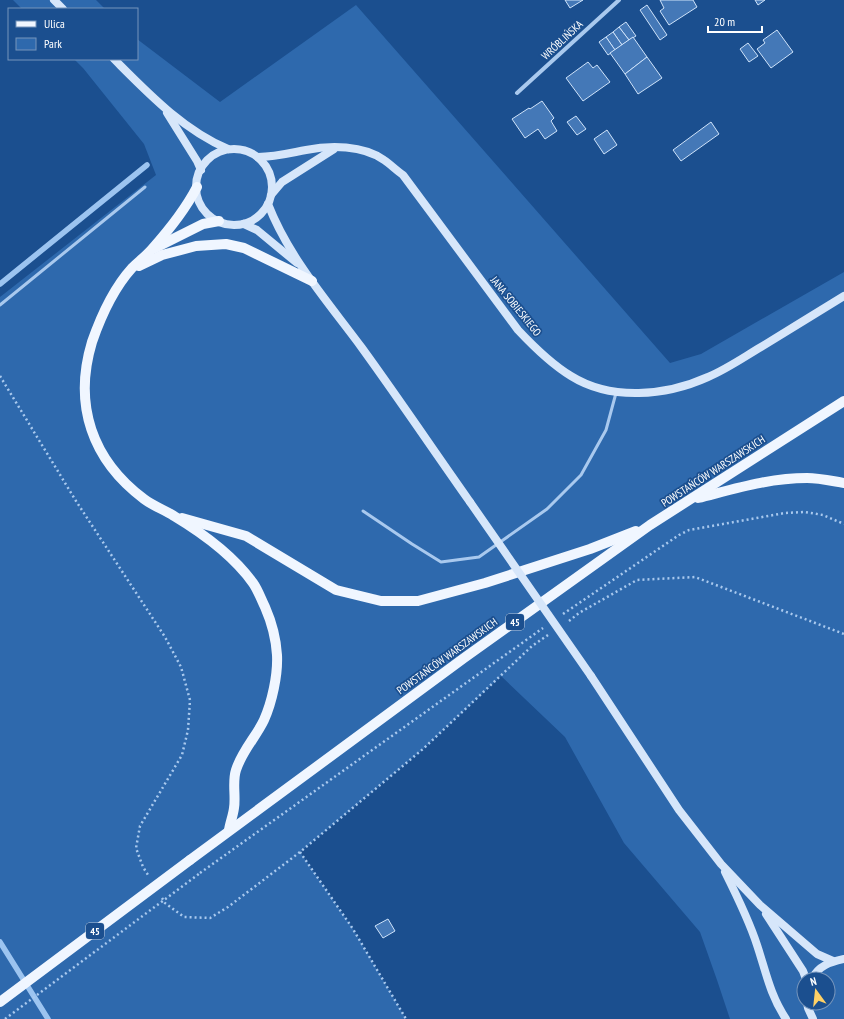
<svg xmlns="http://www.w3.org/2000/svg" width="844" height="1019" viewBox="0 0 844 1019" font-family="'PT Sans Narrow',sans-serif">
<style>
.green{fill:#2e69ad;fill-rule:evenodd}
.lines{fill:none;stroke-linecap:round;stroke-linejoin:round}
.stream{stroke:#9cc4f0;stroke-width:5.5}
.building{fill:#4478b7;stroke:#cfe3fa}
.path{stroke:#a9c9ee;stroke-width:2.5;stroke-dasharray:2 3;stroke-linecap:butt}
.lane{stroke:#a9c9ee;stroke-width:3}
.street{stroke:#a9c9ee;stroke-width:4}
.secondary{stroke:#d6e6fa;stroke-width:8}
.primary{stroke:#f0f6ff;stroke-width:10}
.path-bridge{stroke:#a9c9ee;stroke-width:2.5;stroke-dasharray:2 3;stroke-linecap:butt}
.secondary-bridge{stroke:#d6e6fa;stroke-width:8}
.primary-bridge{stroke:#f0f6ff;stroke-width:10}
.labels{text-anchor:middle;stroke-width:3.5;stroke-linejoin:round;paint-order:stroke}
.shield{fill:#1b4f8f;stroke:#bbcadd;stroke-width:1}
.shield-label{font-size:10px;font-weight:bold;fill:#fff}
.street-label{font-size:11px;fill:#fff;stroke:#1b4f8f}
</style>
<rect width="100%" height="100%" fill="#1b4f8f"/>
<g class="green">
<path d="M13 0H96L105 9H22Z"/>
<path d="M356 5 670 363 701 354 844 272V1019H730L717 980 700 932 624 843 565 737 501 676 423 749 300 852 353 929 406 1019H0V297L156 175 144 144 83 68 74 59H137V39L220 102ZM804 979H828V1003H804Z"/>
</g>
<g class="lines">
<g class="stream">
<path d="M0 284 147 165"/>
<path d="M0 942 48 1019"/>
</g>
</g>
<g class="building">
<path d="M565 0H583L570 8Z"/>
<path d="M660 0H693L697 7 669 25 660 11 664 8Z"/>
<path d="M755 0H765L758 5Z"/>
<path d="M647 5 667 35 660 40 640 10Z"/>
<path d="M626 22 636 36 629 40 619 27Z"/>
<path d="M619 27 629 40 622 45 613 32Z"/>
<path d="M777 30 793 52 771 68 757 49 765 43 763 40Z"/>
<path d="M613 32 622 45 615 50 606 37Z"/>
<path d="M606 37 615 50 608 55 599 42Z"/>
<path d="M633 37 647 57 625 74 610 53Z"/>
<path d="M748 43 758 56 749 62 740 49Z"/>
<path d="M647 57 662 78 638 94 625 74Z"/>
<path d="M588 62 593 68 597 65 610 82 583 101 566 78Z"/>
<path d="M542 101 554 118 551 121 557 131 545 139 538 129 525 138 512 119 529 108 530 109Z"/>
<path d="M576 116 586 129 577 135 567 122Z"/>
<path d="M711 122 719 134 681 161 673 150Z"/>
<path d="M607 130 617 145 604 154 594 139Z"/>
<path d="M388 919 395 931 383 938 375 926Z"/>
</g>
<g class="lines">
<g class="path">
<path d="M0 376 76 501 165 637 181 667 190 700 188 730 182 755 140 826 136 848 143 867 148 875"/>
<path d="M563 614 679 535 689 530 785 513 805 512 823 515 844 524"/>
<path d="M569 621 579 613 637 580 695 577 844 634"/>
<path d="M300 852 353 929 406 1019"/>
<path d="M200 873 543 628"/>
<path d="M162 898 165 903 184 917 210 918 228 907 300 852 423 749 532 646 548 635"/>
</g>
<g class="lane">
<path d="M0 305 145 187"/>
<path d="M363 511 412 544 441 562 479 557 547 509 581 475 606 430 616 393"/>
</g>
<path class="street" d="M517 93 619 0"/>
<g class="secondary">
<path d="M54 0 63 9"/>
<path d="M114 59C148 93 183 130 228 149"/>
<path d="M167 113 197 161 201 170"/>
<circle cx="234" cy="187" r="38"/>
<path d="M258 157C275 157 290 153 306 150 330 145 363 145 384 160 390 164 396 170 403 175L518 330C534 347 551 364 571 376 611 401 666 396 708 377 727 369 744 357 761 347 789 330 816 313 844 296"/>
<path d="M271 195 282 182 334 149"/>
<path d="M268 204C289 258 328 302 362 348 399 399 434 451 470 502"/>
<path d="M244 224 257 230 297 263"/>
<path d="M591 676 679 810 721 864 760 905 817 954 833 961"/>
<path d="M725 872C737 896 749 920 757 945 766 972 770 995 786 1019"/>
<path d="M766 914 803 971 806 979"/>
<path d="M812 979C818 966 830 962 844 959"/>
<path d="M807 1003 808 1008 813 1019"/>
</g>
<g class="primary">
<path d="M197 187C185 210 169 230 152 249 146 256 138 262 132 268 113 289 101 316 92 342 73 405 92 460 144 499 153 506 165 510 174 516 204 534 233 555 253 583 258 590 261 599 265 607 272 623 276 638 277 655 278 675 272 702 264 720 256 737 242 751 236 770 232 782 236 796 234 808 233 816 230 823 229 830"/>
<path d="M155 248 203 224 219 221"/>
<path d="M139 266 162 255 196 246 226 244 244 248 312 281"/>
<path d="M698 498C734 489 769 478 807 478 819 478 832 481 844 483"/>
<path d="M182 518 246 536 336 590 381 601H418L485 583 590 549 636 531"/>
<path d="M190 860 464 658 650 525 844 401"/>
</g>
<path class="path-bridge" d="M5 1019 200 873"/>
<path class="secondary-bridge" d="M470 502 591 676"/>
<path class="primary-bridge" d="M0 1002 190 860"/>
</g>
<g class="labels">
<g class="shield">
<rect x="506" y="614" width="18" height="16" rx="3"/>
<rect x="86" y="923" width="18" height="16" rx="3"/>
</g>
<g class="shield-label">
<text x="515" y="626">45</text>
<text x="95" y="935">45</text>
</g>
<g class="street-label">
<text transform="translate(562 40) rotate(-43)" y="4">WRÓBLIŃSKA</text>
<text transform="translate(516 306) rotate(51)" y="4">JANA SOBIESKIEGO</text>
<text transform="translate(713 471) rotate(-33)" y="4">POWSTAŃCÓW WARSZAWSKICH</text>
<text transform="translate(447 656) rotate(-36)" y="4">POWSTAŃCÓW WARSZAWSKICH</text>
</g>
</g>
<rect x="8" y="8" width="130" height="52" fill="#1b4f8f" stroke="#7695bc"/>
<rect x="16" y="21" width="20" height="6" fill="#f0f6ff" stroke="#7695bc"/>
<text x="44" y="28" font-size="12" fill="#ffffff">Ulica</text>
<rect x="16" y="38" width="20" height="12" fill="#2e69ad" stroke="#7695bc"/>
<text x="44" y="48" font-size="12" fill="#ffffff">Park</text>
<g transform="translate(816 991) rotate(345)"><circle r="19" fill="#1b4f8f" stroke="#7695bc"/>
<path d="M0-3L7 15L0 10L-7 15Z" fill="#ffd166"/>
<text y="-6" font-size="11" font-weight="bold" text-anchor="middle" fill="#ffffff">N</text>
</g>
<path d="M708 26v6h54v-6" fill="none" stroke="#ffffff" stroke-width="2"/>
<text x="714" y="26" font-size="12" fill="#ffffff" stroke="#1b4f8f" stroke-width="3" paint-order="stroke">20 m</text>
</svg>
